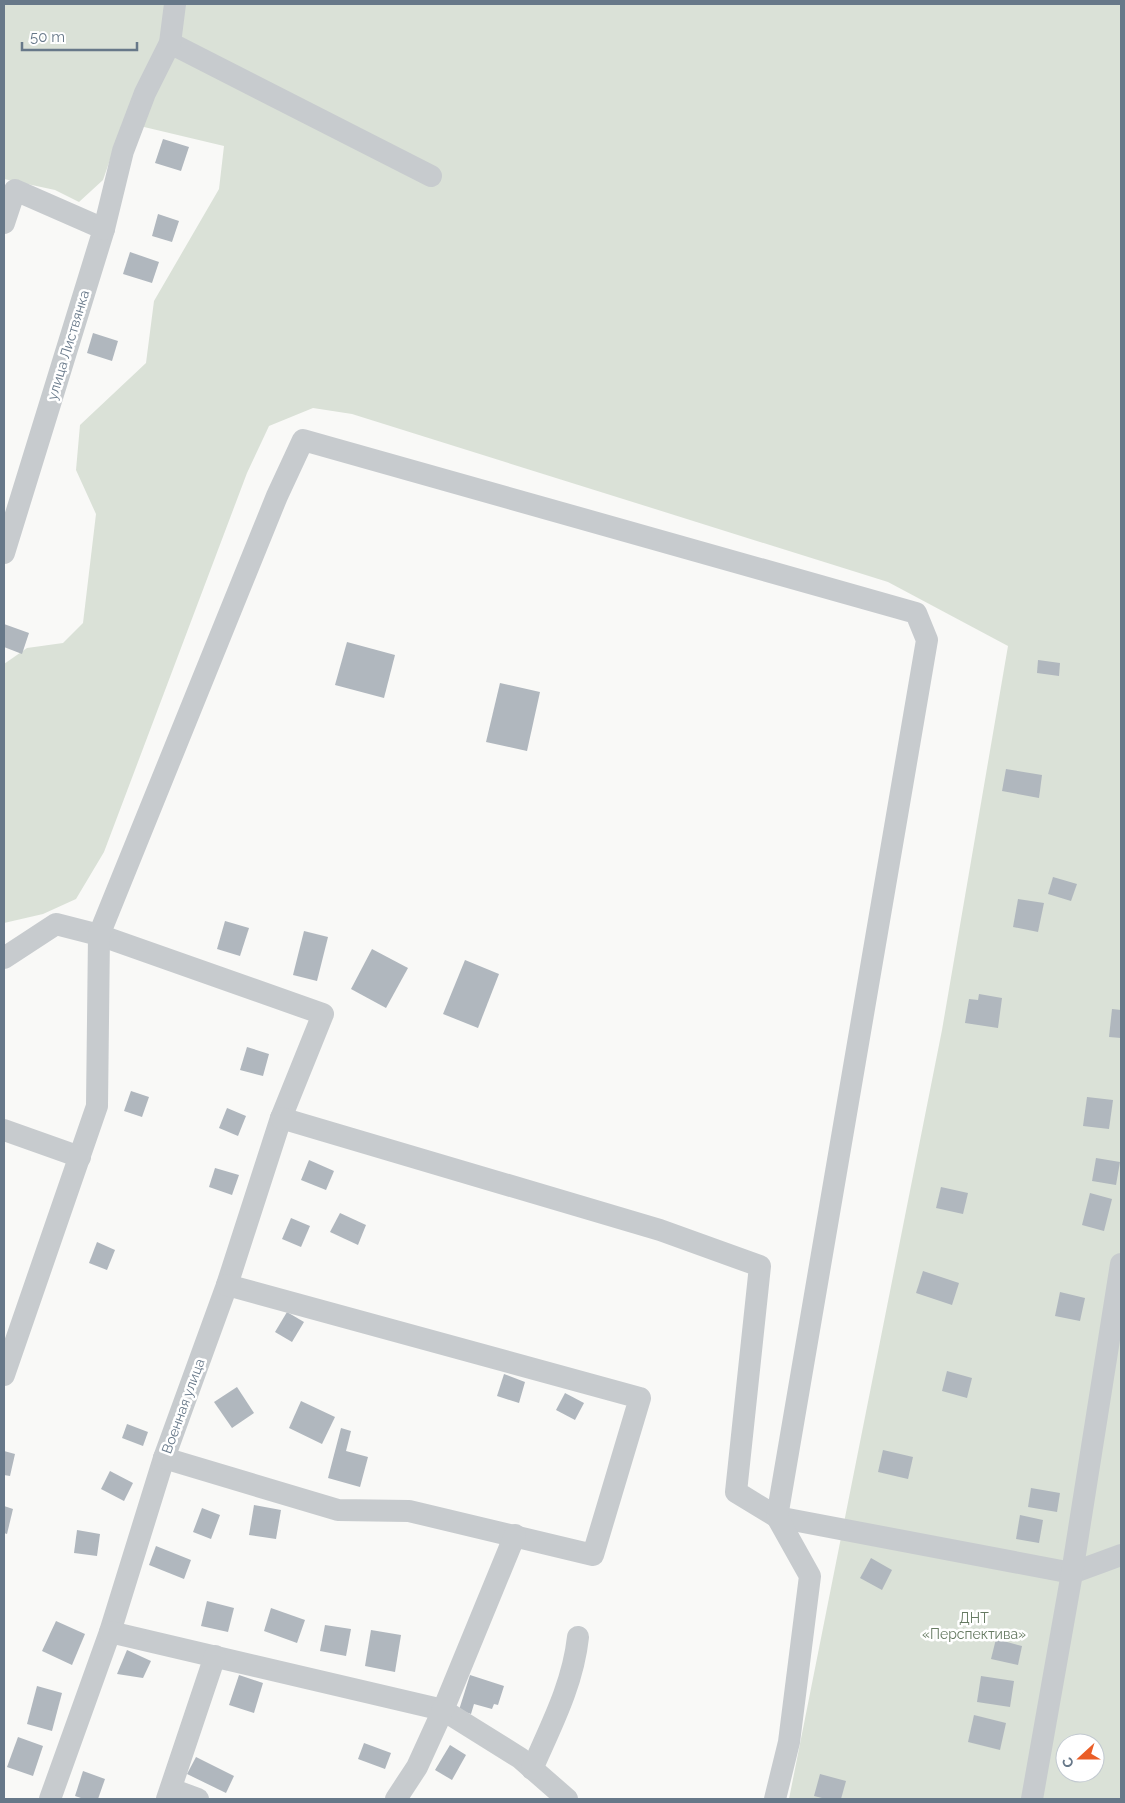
<svg xmlns="http://www.w3.org/2000/svg" width="1125" height="1803" viewBox="0 0 1125 1803" font-family="Raleway,sans-serif">
<style>
.green{fill:#dae1d7;fill-rule:evenodd}
.building{fill:#b0b7be}
.lines{fill:none;stroke-linecap:round;stroke-linejoin:round}
.minor{stroke:#c7cbce;stroke-width:22}
.labels{text-anchor:middle;stroke-width:5;stroke-linejoin:round;paint-order:stroke}
.street-label{font-size:14px;fill:#677889;stroke:#fff}
.park-label{font-size:14px;fill:#667a62;stroke:#fff}
</style>
<rect width="100%" height="100%" fill="#f9f9f7"/>
<path class="green" d="M4 4H1121V1799H789L942 1030 1008 646 888 582 352 414 313 408 269 426 247 473 104 852 76 899 43 914 4 923V664L27 648 63 643 83 623 96 514 76 470 80 425 146 363 154 301 219 189 224 146 123 122 103 180 79 202 55 190 4 179ZM1065 1743H1095V1773H1065Z"/>
<g class="building">
<path d="M163 139 189 147 181 171 155 163Z"/>
<path d="M158 214 179 221 172 242 152 236Z"/>
<path d="M130 252 159 262 152 283 123 274Z"/>
<path d="M93 333 118 341 112 361 87 353Z"/>
<path d="M4 624 29 633 22 654 4 647Z"/>
<path d="M347 642 395 655 384 698 335 685Z"/>
<path d="M1038 660 1060 663 1059 676 1037 673Z"/>
<path d="M500 683 540 692 527 751 486 742Z"/>
<path d="M1006 769 1042 775 1039 798 1002 791Z"/>
<path d="M1053 877 1077 884 1071 901 1048 894Z"/>
<path d="M1018 899 1044 903 1038 932 1013 927Z"/>
<path d="M225 921 249 928 240 956 217 949Z"/>
<path d="M304 931 328 937 317 981 293 975Z"/>
<path d="M372 949 408 968 386 1008 351 989Z"/>
<path d="M465 960 499 974 478 1028 443 1014Z"/>
<path d="M979 994 1002 998 998 1028 965 1023 969 999 978 1000Z"/>
<path d="M1112 1009 1121 1010V1038L1109 1037Z"/>
<path d="M247 1047 269 1054 263 1076 240 1070Z"/>
<path d="M131 1091 149 1097 142 1117 124 1111Z"/>
<path d="M1087 1097 1113 1100 1109 1129 1083 1126Z"/>
<path d="M227 1108 246 1116 238 1136 219 1128Z"/>
<path d="M1096 1158 1120 1162 1116 1185 1092 1181Z"/>
<path d="M309 1160 334 1171 326 1190 301 1180Z"/>
<path d="M215 1168 239 1175 232 1195 209 1187Z"/>
<path d="M941 1187 968 1193 963 1214 936 1208Z"/>
<path d="M1090 1193 1112 1199 1104 1231 1082 1225Z"/>
<path d="M340 1213 366 1225 358 1245 330 1232Z"/>
<path d="M291 1218 310 1226 301 1247 282 1239Z"/>
<path d="M97 1242 115 1250 107 1270 89 1263Z"/>
<path d="M923 1271 959 1283 952 1305 916 1293Z"/>
<path d="M1060 1292 1085 1298 1080 1321 1055 1316Z"/>
<path d="M287 1312 304 1322 292 1342 275 1332Z"/>
<path d="M947 1371 972 1378 967 1398 942 1391Z"/>
<path d="M504 1374 525 1382 519 1403 497 1396Z"/>
<path d="M237 1387 254 1413 232 1428 214 1402Z"/>
<path d="M565 1393 584 1403 575 1420 556 1410Z"/>
<path d="M301 1401 335 1417 322 1444 289 1428Z"/>
<path d="M127 1424 148 1432 143 1446 122 1438Z"/>
<path d="M341 1428 351 1431 346 1451 368 1457 360 1487 328 1478Z"/>
<path d="M883 1450 913 1457 908 1479 878 1472Z"/>
<path d="M4 1451 15 1454 10 1476 4 1475Z"/>
<path d="M110 1471 133 1483 124 1501 101 1489Z"/>
<path d="M1031 1488 1060 1493 1057 1512 1028 1507Z"/>
<path d="M254 1505 281 1510 276 1539 249 1535Z"/>
<path d="M4 1506 13 1509 7 1534 4 1533Z"/>
<path d="M202 1508 220 1515 211 1539 193 1532Z"/>
<path d="M1020 1515 1043 1520 1039 1543 1016 1539Z"/>
<path d="M77 1530 100 1534 97 1556 74 1553Z"/>
<path d="M156 1546 191 1560 184 1579 149 1565Z"/>
<path d="M871 1558 892 1570 882 1590 860 1578Z"/>
<path d="M207 1601 234 1608 228 1632 201 1626Z"/>
<path d="M271 1608 305 1620 297 1643 264 1631Z"/>
<path d="M56 1621 85 1634 72 1665 42 1651Z"/>
<path d="M325 1625 351 1629 346 1656 320 1651Z"/>
<path d="M371 1630 401 1635 395 1672 365 1666Z"/>
<path d="M996 1639 1022 1646 1018 1665 991 1659Z"/>
<path d="M127 1650 151 1661 143 1678 117 1674Z"/>
<path d="M239 1675 263 1683 254 1713 229 1705Z"/>
<path d="M470 1675 504 1686 498 1705 494 1704 492 1709 474 1704 471 1714 459 1710Z"/>
<path d="M981 1676 1014 1681 1010 1707 977 1702Z"/>
<path d="M37 1686 62 1693 52 1731 27 1724Z"/>
<path d="M974 1715 1006 1723 1000 1750 968 1742Z"/>
<path d="M18 1737 43 1746 33 1776 7 1767Z"/>
<path d="M364 1743 391 1753 385 1769 358 1759Z"/>
<path d="M450 1745 466 1755 452 1780 435 1770Z"/>
<path d="M196 1757 234 1776 226 1793 187 1774Z"/>
<path d="M83 1771 105 1779 98 1799H84L75 1796Z"/>
<path d="M820 1774 846 1781 841 1799H826L814 1796Z"/>
</g>
<g class="lines">
<g class="minor">
<path d="M170 43 431 176"/>
<path d="M4 223 15 190 104 229 4 553"/>
<path d="M104 229 123 151 145 93 170 43 175 4"/>
<path d="M4 958 56 924 99 935 323 1014 281 1118 227 1285 164 1458 110 1632 50 1799"/>
<path d="M281 1118 660 1230 760 1266 736 1492 777 1517 1072 1573 1121 1555"/>
<path d="M4 1130 80 1157"/>
<path d="M4 1375 97 1106 99 935 277 496 303 440 916 613 927 640 777 1517 810 1576 789 1742 775 1799"/>
<path d="M164 1458 338 1510 409 1511 593 1555 640 1398 227 1285"/>
<path d="M110 1632 443 1710 520 1758 567 1799"/>
<path d="M532 1769C551 1726 573 1684 578 1637"/>
<path d="M171 1789 198 1799"/>
<path d="M167 1799 215 1656"/>
<path d="M396 1799 417 1767 443 1710 515 1535"/>
<path d="M1032 1799 1072 1573 1121 1264"/>
</g>
</g>
<g class="labels">
<g class="street-label">
<text transform="translate(68 345) rotate(-73)" y="5">улица Листвянка</text>
<text transform="translate(183 1406) rotate(-70)" y="5">Военная улица</text>
</g>
<g class="park-label">
<text x="974" y="1623">ДНТ<tspan x="974" dy="16">«Перспектива»</tspan></text>
</g>
</g>
<rect width="1125" height="1803" fill="none" stroke="#677889" stroke-width="10"/>
<g transform="translate(1080 1758) rotate(249)"><circle r="24" fill="#ffffff" stroke="#c2c9d0"/>
<path d="M0-4L9 19L0 12L-9 19Z" fill="#ea5d26"/>
<text y="-8" font-size="14" font-weight="bold" text-anchor="middle" fill="#677889">С</text>
</g>
<path d="M22 42v8h115v-8" fill="none" stroke="#677889" stroke-width="2.5"/>
<text x="30" y="42" font-size="15" fill="#677889" stroke="#ffffff" stroke-width="4" paint-order="stroke">50 m</text>
</svg>
